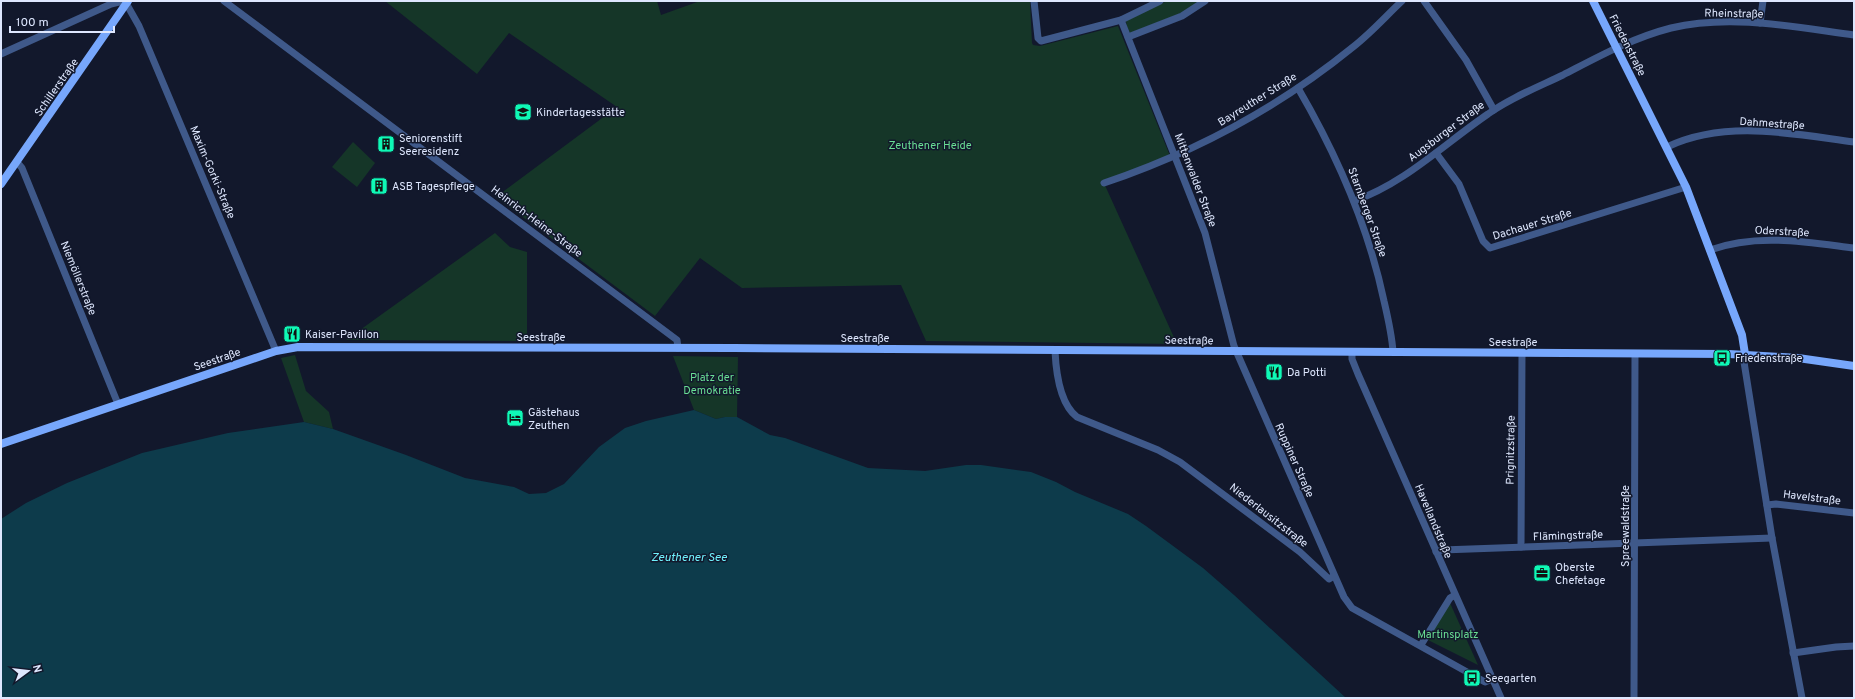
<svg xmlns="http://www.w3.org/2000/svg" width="1855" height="699" viewBox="0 0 1855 699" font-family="Overpass,sans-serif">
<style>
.green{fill:#153628}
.water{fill:#0d3b4b}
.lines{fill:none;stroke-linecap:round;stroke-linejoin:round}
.street{stroke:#3f598a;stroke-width:7}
.secondary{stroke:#77a7fc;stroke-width:8}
.labels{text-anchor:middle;stroke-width:3;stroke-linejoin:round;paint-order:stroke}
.street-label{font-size:11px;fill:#dee7fe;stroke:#12182c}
.poi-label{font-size:11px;fill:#dee7fe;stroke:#12182c;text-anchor:start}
.park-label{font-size:11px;fill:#69df94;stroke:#12182c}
.water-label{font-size:12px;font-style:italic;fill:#6ff1fc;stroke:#12182c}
</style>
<rect width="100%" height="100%" fill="#12182c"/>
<g class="green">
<path d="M385 1H657L661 15 700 1H1030L1032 43 1033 45 1040 46 1118 26 1170 156 1103 181 1177 344 926 341 901 285 742 288 700 258 655 316 496 197 617 107 509 33 477 74Z"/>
<path d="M1167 1H1200L1179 14 1130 33 1127 27 1126 21Z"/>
<path d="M353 142 375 163 357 187 332 167Z"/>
<path d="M495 233 510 247 527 252V341L346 340Z"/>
<path d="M295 355 306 391 329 412 333 429 304 422 281 358Z"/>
<path d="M673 356 738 357 737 417H725L716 419 694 410Z"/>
<path d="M1450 603 1478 665 1428 640Z"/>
</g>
<path class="water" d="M694 410 716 419 725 417H737L770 435 785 438 868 468 925 471 966 465H981L1031 472 1056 482 1075 492 1128 514 1146 526 1203 568 1234 595 1346 698H1V519L26 503 67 483 142 453 228 433 304 422 333 429 406 455 465 478 514 487 529 494 546 493 564 484 599 447 625 428 646 421Z"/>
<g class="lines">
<g class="street">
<path d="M224 1 677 340 678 348"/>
<path d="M1034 1 1038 38 1041 41 1121 20 1160 1"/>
<path d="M1424 1 1466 60 1494 110"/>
<path d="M1121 20 1205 233 1234 346 1344 597 1352 608 1485 682 1492 679"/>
<path d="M1760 23 1763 1"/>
<path d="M1128 37 1182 16 1205 1"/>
<path d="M1 54 111 4 119 2 126 3 139 26 276 351"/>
<path d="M1298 88C1337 155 1368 225 1384 301 1388 318 1392 335 1393 352"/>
<path d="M1667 147C1725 119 1793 134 1854 142"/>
<path d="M1436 153 1459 184 1483 241 1490 248 1686 187"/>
<path d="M17 162 22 168 118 404"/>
<path d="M1104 183C1196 152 1278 108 1353 47 1371 33 1386 16 1402 1"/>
<path d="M1354 201C1405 183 1444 144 1488 114 1510 98 1538 87 1563 75 1598 57 1632 38 1671 28 1731 14 1794 27 1854 35"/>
<path d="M1710 250C1757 233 1805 242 1854 248"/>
<path d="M1055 351C1056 372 1060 404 1077 417L1158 450 1180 462 1300 552 1329 579 1334 576"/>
<path d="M1352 352V359L1358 374 1501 698"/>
<path d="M1745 354 1744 362 1772 538 1802 698"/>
<path d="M1767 505 1776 504 1854 513"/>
<path d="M1521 547 1522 353"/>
<path d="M1436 552 1442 550 1772 538"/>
<path d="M1421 645 1450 598 1455 595"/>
<path d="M1793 653 1836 647 1854 646"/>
<path d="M1634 698 1635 354"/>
</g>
<g class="secondary">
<path d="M1593 1 1686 187 1742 335 1745 354"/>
<path d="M1 184 128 1"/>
<path d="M1 444 276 351 298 347 734 348 1729 354 1798 358 1854 366"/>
</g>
</g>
<defs>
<symbol id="school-square" viewBox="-11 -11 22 22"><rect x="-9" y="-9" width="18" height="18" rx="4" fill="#0ff9b6" stroke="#12182c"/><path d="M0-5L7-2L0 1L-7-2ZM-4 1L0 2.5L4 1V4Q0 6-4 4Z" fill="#111"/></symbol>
<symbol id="building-square" viewBox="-11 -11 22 22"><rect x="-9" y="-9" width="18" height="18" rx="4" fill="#0ff9b6" stroke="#12182c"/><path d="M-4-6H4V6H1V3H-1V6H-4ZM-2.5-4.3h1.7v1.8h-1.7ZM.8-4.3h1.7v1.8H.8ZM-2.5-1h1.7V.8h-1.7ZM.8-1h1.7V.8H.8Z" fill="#111"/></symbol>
<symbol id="restaurant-square" viewBox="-11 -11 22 22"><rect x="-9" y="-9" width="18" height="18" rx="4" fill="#0ff9b6" stroke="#12182c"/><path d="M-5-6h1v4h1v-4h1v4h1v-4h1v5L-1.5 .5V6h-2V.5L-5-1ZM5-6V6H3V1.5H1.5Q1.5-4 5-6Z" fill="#111"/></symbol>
<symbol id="bus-square" viewBox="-11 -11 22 22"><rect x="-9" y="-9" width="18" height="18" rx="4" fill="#0ff9b6" stroke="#12182c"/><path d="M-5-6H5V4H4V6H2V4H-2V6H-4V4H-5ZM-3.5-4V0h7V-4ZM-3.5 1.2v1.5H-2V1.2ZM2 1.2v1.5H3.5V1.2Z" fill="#111"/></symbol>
<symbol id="hotel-square" viewBox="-11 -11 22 22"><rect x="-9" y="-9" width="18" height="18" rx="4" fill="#0ff9b6" stroke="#12182c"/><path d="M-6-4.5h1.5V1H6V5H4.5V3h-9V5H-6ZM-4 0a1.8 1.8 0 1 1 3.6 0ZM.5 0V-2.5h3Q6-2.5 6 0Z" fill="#111"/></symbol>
<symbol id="office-square" viewBox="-11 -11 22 22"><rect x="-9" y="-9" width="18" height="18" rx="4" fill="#0ff9b6" stroke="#12182c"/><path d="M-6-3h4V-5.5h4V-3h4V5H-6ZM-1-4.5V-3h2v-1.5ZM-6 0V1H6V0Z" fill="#111"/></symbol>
</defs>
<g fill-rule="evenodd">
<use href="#school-square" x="513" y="102" width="20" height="20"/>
<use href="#building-square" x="376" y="134" width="20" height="20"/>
<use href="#building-square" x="369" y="176" width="20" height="20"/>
<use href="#restaurant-square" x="282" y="324" width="20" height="20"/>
<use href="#bus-square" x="1712" y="348" width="20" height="20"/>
<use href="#restaurant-square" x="1264" y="362" width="20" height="20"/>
<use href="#hotel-square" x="505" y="408" width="20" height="20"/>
<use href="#office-square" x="1532" y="563" width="20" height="20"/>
<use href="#bus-square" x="1462" y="668" width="20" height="20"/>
</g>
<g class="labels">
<g class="street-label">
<text transform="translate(1734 13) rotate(1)" y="4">Rheinstraße</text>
<text transform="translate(1628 45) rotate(63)" y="4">Friedenstraße</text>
<text transform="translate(56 87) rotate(-55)" y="4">Schillerstraße</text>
<text transform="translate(1257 99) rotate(-32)" y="4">Bayreuther Straße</text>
<text transform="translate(1772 123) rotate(4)" y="4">Dahmestraße</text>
<text transform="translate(1446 131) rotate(-37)" y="4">Augsburger Straße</text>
<text transform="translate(213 172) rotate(67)" y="4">Maxim-Gorki-Straße</text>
<text transform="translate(1196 180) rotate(69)" y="4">Mittenwalder Straße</text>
<text transform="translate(1368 212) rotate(70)" y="4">Starnberger Straße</text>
<text transform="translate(537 221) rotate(37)" y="4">Heinrich-Heine-Straße</text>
<text transform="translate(1532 224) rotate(-17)" y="4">Dachauer Straße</text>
<text transform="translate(1782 231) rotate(3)" y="4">Oderstraße</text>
<text transform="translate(79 278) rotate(68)" y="4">Niemöllerstraße</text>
<text x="541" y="341">Seestraße</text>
<text x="865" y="342">Seestraße</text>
<text transform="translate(1189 340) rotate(1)" y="4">Seestraße</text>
<text x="1513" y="346">Seestraße</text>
<text transform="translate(217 359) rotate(-19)" y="4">Seestraße</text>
<text transform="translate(1510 450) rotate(-89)" y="4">Prignitzstraße</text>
<text transform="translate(1295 460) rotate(66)" y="4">Ruppiner Straße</text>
<text transform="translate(1812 497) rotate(7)" y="4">Havelstraße</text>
<text transform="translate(1269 515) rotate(38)" y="4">Niederlausitzstraße</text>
<text transform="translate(1434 521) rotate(67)" y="4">Havellandstraße</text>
<text transform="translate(1625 526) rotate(-90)" y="4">Spreewaldstraße</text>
<text transform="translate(1568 535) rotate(-2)" y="4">Flämingstraße</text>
</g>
<g class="poi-label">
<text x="536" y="116">Kindertagesstätte</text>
<text x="399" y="142">Seniorenstift<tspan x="399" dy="13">Seeresidenz</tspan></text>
<text x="392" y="190">ASB Tagespflege</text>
<text x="305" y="338">Kaiser-Pavillon</text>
<text x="1735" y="362">Friedenstraße</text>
<text x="1287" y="376">Da Potti</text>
<text x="528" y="416">Gästehaus<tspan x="528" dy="13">Zeuthen</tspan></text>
<text x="1555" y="571">Oberste<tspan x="1555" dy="13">Chefetage</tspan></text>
<text x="1485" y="682">Seegarten</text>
</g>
<g class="park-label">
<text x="930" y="149">Zeuthener Heide</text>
<text x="712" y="381">Platz der<tspan x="712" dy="13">Demokratie</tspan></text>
<text x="1448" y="638">Martinsplatz</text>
</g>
<g class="water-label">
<text x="689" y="561">Zeuthener See</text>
</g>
</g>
<rect width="1855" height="699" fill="none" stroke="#dee7fe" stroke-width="4"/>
<g transform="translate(28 671) rotate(75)" stroke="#12182c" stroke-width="3" paint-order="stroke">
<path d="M0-3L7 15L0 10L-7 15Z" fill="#dee7fe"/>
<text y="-6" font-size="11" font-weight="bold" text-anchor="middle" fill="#dee7fe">N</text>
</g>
<path d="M10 26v6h104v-6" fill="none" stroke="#dee7fe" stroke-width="2"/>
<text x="16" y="26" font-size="12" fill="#dee7fe" stroke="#12182c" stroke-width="3" paint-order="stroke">100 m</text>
</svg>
